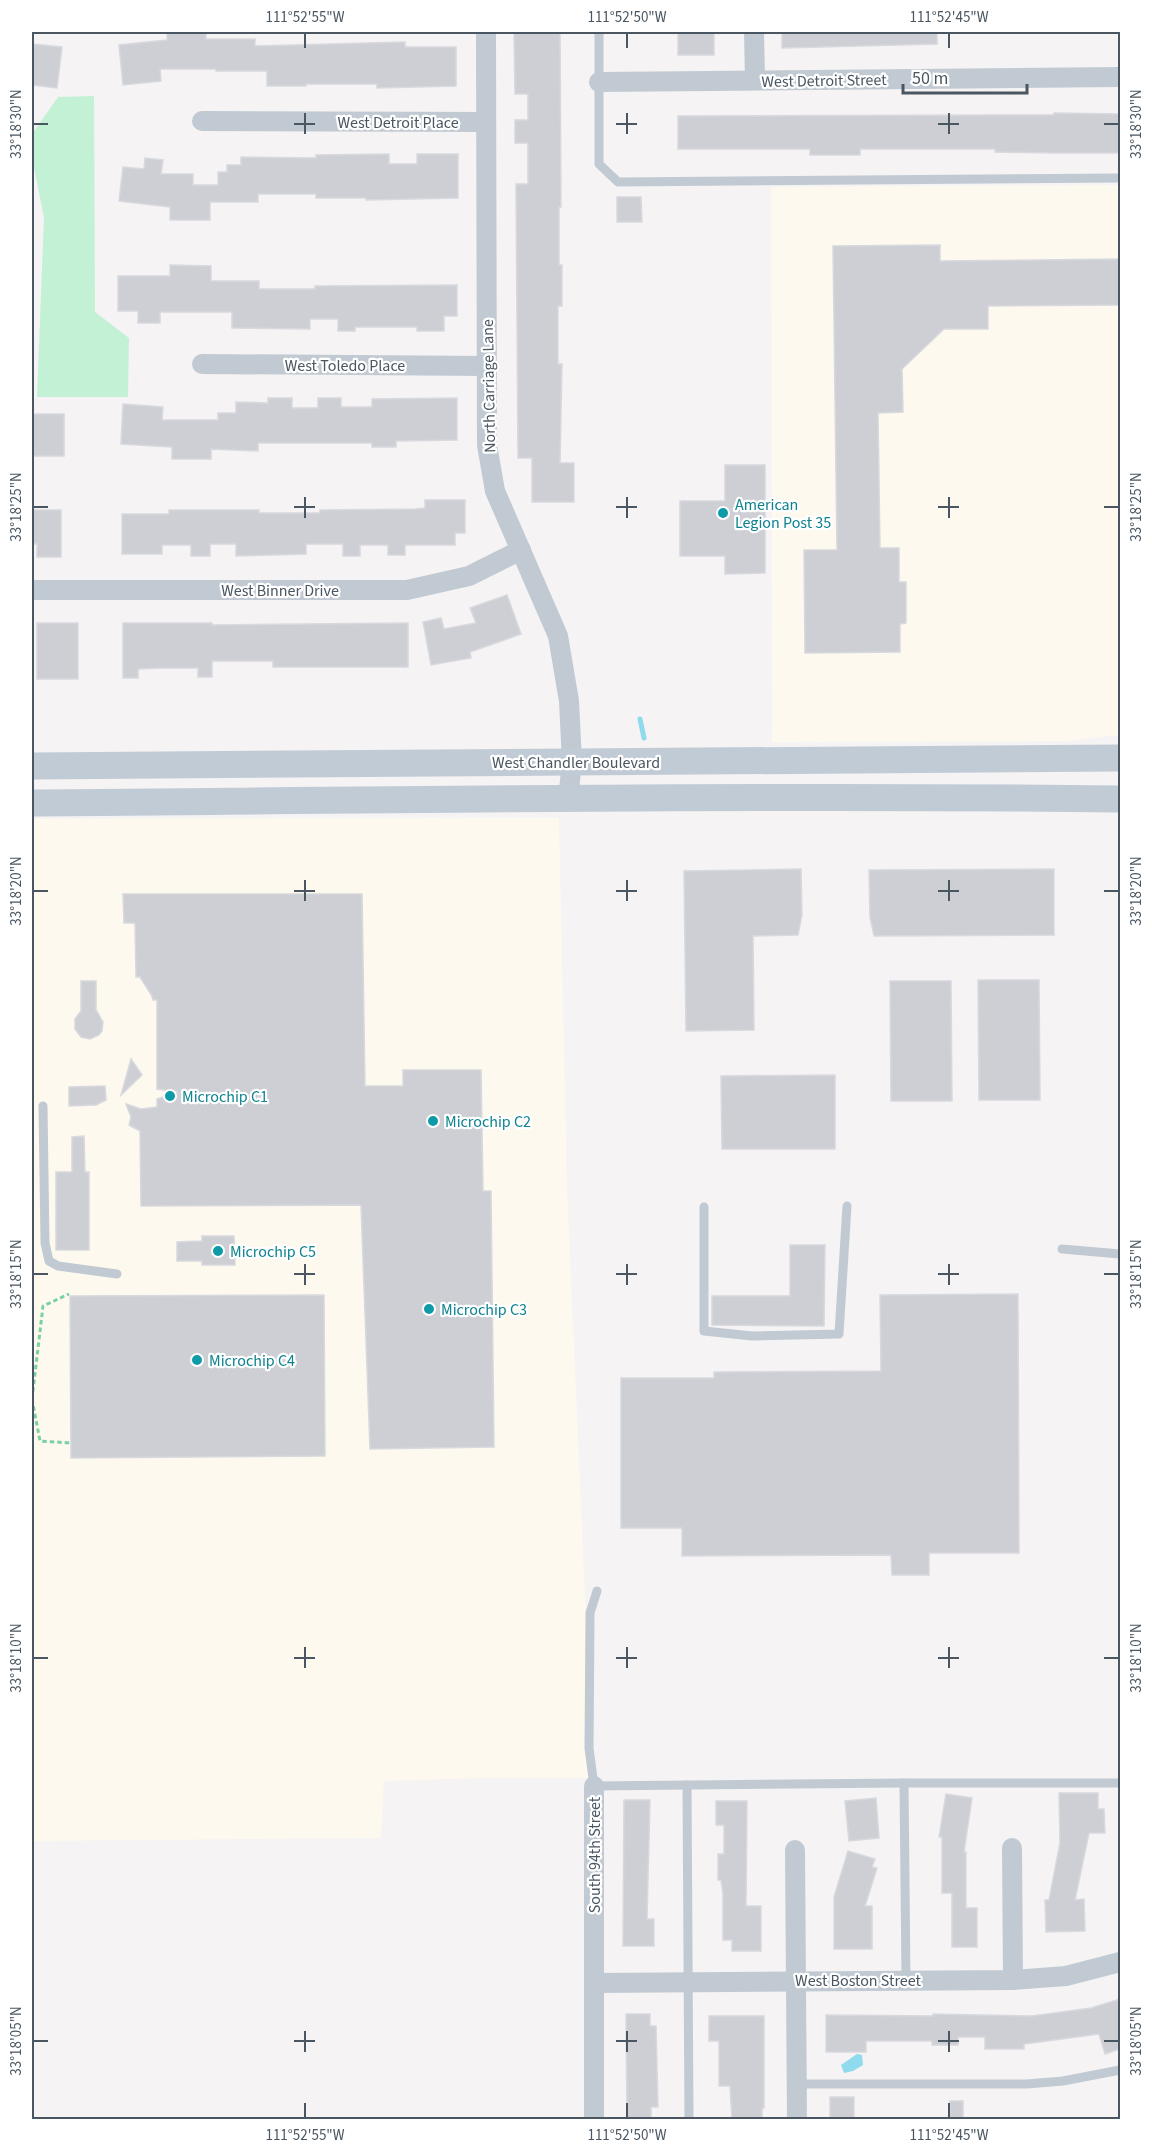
<svg xmlns="http://www.w3.org/2000/svg" width="1152" height="2151" viewBox="0 0 1152 2151" font-family="'Source Sans 3',sans-serif">
<style>
.commercial{fill:#fdf9ef}
.green{fill:#c3f1d5}
.water{fill:#90daee}
.lines{fill:none;stroke-linecap:round;stroke-linejoin:round}
.stream{stroke:#90daee;stroke-width:5}
.building{fill:#cdcfd5;stroke:#d7d9de;stroke-width:1.5}
.path{stroke:#7ad0a6;stroke-width:3;stroke-dasharray:4.5 3;stroke-linecap:butt}
.service{stroke:#c1cad2;stroke-width:9}
.minor{stroke:#c1cad2;stroke-width:20}
.secondary{stroke:#c1cbd6;stroke-width:27}
.ticks{fill:none;stroke:#4a5661;stroke-width:2}
.culture-dot{fill:#0f9aa8;stroke:#fff;stroke-width:2}
.labels{text-anchor:middle;stroke-width:4.5;stroke-linejoin:round;paint-order:stroke}
.street-label{font-size:16px;fill:#4a5661;stroke:#fff}
.culture-label{font-size:16px;fill:#0d838f;stroke:#fff;text-anchor:start}
.neatline{fill:none;stroke:#4a5661;stroke-width:2}
.ticks-label{font-size:15px;text-anchor:middle;fill:#4a5661}
</style>
<rect width="100%" height="100%" fill="#f5f3f3"/>
<g class="commercial">
<path d="M1120 185V735L1068 741 772 742 771 187Z"/>
<path d="M559 818 567 1188 593 1778H482L384 1781 381 1838 32 1841V819Z"/>
</g>
<path class="green" d="M94 96 95 312 129 338 128 397H37L44 218 32 157V134L58 97Z"/>
<path class="water" d="M857 2054 862 2055 863 2065 853 2071 844 2073 841 2065Z"/>
<g class="lines">
<path class="stream" d="M640 719 644 738"/>
</g>
<g class="building">
<path d="M167 32H206V39H255V46L405 42V47H456V86L377 88V84H306V86H267V71H216V69H160L161 81 123 85 119 45 167 40Z"/>
<path d="M514 32H560L561 207H559V265H562V306H558V364H562L560 463H574V502H532V458H518L516 184H528V143H515V120H528V94H515Z"/>
<rect x="678" y="32" width="36" height="23"/>
<path d="M782 32H937V44L782 48Z"/>
<path d="M32 44 62 47 57 88 32 85Z"/>
<path d="M1054 113 1120 114V153H1054L995 152V149H860V155H810V149H678V116L995 115H1054Z"/>
<path d="M389 154V164H417V154H458V198L366 200V198H316V194H258V202H210V220H170V207L119 201 123 167 144 169 145 158 163 160 161 174H193V185H218V172H227V165H241V157L316 158V155Z"/>
<path d="M617 197H641L642 222H617Z"/>
<path d="M940 245V261L1120 259V305L988 306V329H944L902 369 903 412 878 413 880 548H899V582H906V623L900 624V652L805 653 804 550H837L833 246Z"/>
<path d="M170 265 211 266V281H259V289H315V286L457 285V316H444V331H417V327H355V331H338V319H310V329L232 328V312H160V323H138V311H118V276H170Z"/>
<path d="M268 398H292V408H318V398H341V407H372V399L457 398V440L396 441V447H372V443H258V451L211 449V459H172V447L121 444 123 404 163 407 162 420H218V413H236V402L268 403Z"/>
<rect x="32" y="414" width="32" height="42"/>
<path d="M725 465H765V573L725 574V556H680V501H725Z"/>
<path d="M425 500H465V533H455V545H405V555H388V545H360V556H343V544H306V554L236 556V544H210V556H191V545H162V554H122V514H169V510H259V513H320V510L415 509 425 508Z"/>
<path d="M32 510H61V557H37V544H32Z"/>
<path d="M507 595 521 634 470 652 471 658 431 665 423 622 441 618 444 629 476 623 470 608Z"/>
<rect x="37" y="623" width="41" height="56"/>
<path d="M123 623H212V625L408 623V667H273V661H212V677H198V668H162L138 669V678H123Z"/>
<path d="M801 869 802 915 798 935 753 936 754 1030 686 1031 684 871Z"/>
<path d="M1054 869V935L874 936 870 917 869 870Z"/>
<path d="M123 894H362L365 1086H403V1070H481L483 1191H491L494 1447 370 1449 361 1205 141 1206 140 1131 129 1125 131 1117 126 1104 141 1109 157 1107V1099L178 1092 157 1089V1000H153L152 996 140 977H136L135 923H124Z"/>
<path d="M978 980H1039L1040 1100H979Z"/>
<path d="M81 981H96V1010L103 1022 102 1031 99 1035 90 1039 81 1037 75 1029V1019L81 1011Z"/>
<path d="M890 981H951L952 1101H891Z"/>
<path d="M131 1059 142 1075 121 1095Z"/>
<path d="M835 1075V1149H722L721 1076Z"/>
<path d="M105 1086 106 1100 96 1105 69 1106V1087Z"/>
<path d="M84 1136 85 1172H89V1250H56V1172H72V1137Z"/>
<path d="M202 1236H234L235 1265H202V1261H177V1242L202 1241Z"/>
<path d="M790 1245H825L824 1326 712 1325V1296H790Z"/>
<path d="M1018 1294 1019 1553H929V1575H892L891 1555 682 1556V1528H621V1378H714V1372L881 1371 880 1295Z"/>
<path d="M324 1295 325 1456 71 1458 70 1296Z"/>
<path d="M1059 1793H1098V1809H1104L1105 1833H1089L1075 1900 1084 1899 1085 1931 1046 1932 1045 1900H1049L1060 1843Z"/>
<path d="M946 1794 972 1798 964 1852H966V1908H977V1947H952V1893H942V1837H939Z"/>
<path d="M876 1798 879 1838 849 1841 845 1801Z"/>
<path d="M624 1800H650L647 1919H654V1946H623Z"/>
<path d="M716 1801H747L746 1906H761V1951H732V1940H723V1894L721 1880H718V1854H724V1825H716Z"/>
<path d="M848 1851 875 1859 872 1867 877 1868 865 1906H872V1949H834V1897Z"/>
<path d="M1120 1999V2049L1105 2054 1099 2034 1024 2044V2049H985V2037H958V2045H932V2041H866V2052H826V2015L933 2016V2014L1032 2016 1091 2008Z"/>
<path d="M626 2014H650V2026H656L658 2107H651V2120H627Z"/>
<path d="M709 2016H764V2108H762V2120H732L730 2086H719V2041H709Z"/>
<rect x="830" y="2097" width="24" height="23"/>
<rect x="950" y="2101" width="13" height="19"/>
</g>
<g class="lines">
<g class="path">
<path d="M32 1399 43 1306 69 1294"/>
<path d="M32 1399 40 1441 71 1443"/>
</g>
<g class="service">
<path d="M599 32V164L618 182 1120 178"/>
<path d="M43 1106 45 1243 49 1261 58 1266 117 1274"/>
<path d="M704 1207V1331L752 1336 839 1334 847 1206"/>
<path d="M1062 1249 1120 1254"/>
<path d="M597 1591 590 1613 589 1748 594 1786 904 1783H1120"/>
<path d="M904 1783 906 1980"/>
<path d="M687 1785 689 2120"/>
<path d="M796 2084H1027L1063 2081 1120 2070"/>
</g>
<g class="minor">
<path d="M486 32 487 445 495 491 558 636 569 701 572 762 568 799"/>
<path d="M754 32 755 80"/>
<path d="M599 82 1120 77"/>
<path d="M202 121 485 122"/>
<path d="M202 364 487 366"/>
<path d="M32 590H407L469 576 521 550"/>
<path d="M594 1786V2120"/>
<path d="M1012 1848 1013 1980"/>
<path d="M795 1850 797 2120"/>
<path d="M594 1983 1013 1980 1066 1976 1120 1962"/>
</g>
<g class="secondary">
<path d="M32 766 1120 758"/>
<path d="M32 803C394 800 758 795 1120 799"/>
</g>
</g>
<path class="ticks" d="M305 33V48M627 33V48M949 33V48M305 113V134M627 113V134M949 113V134M33 124H48M294 124H315M616 124H637M938 124H959M1104 124H1119M305 497V518M627 497V518M949 497V518M33 507H48M294 507H315M616 507H637M938 507H959M1104 507H1119M305 880V901M627 880V901M949 880V901M33 891H48M294 891H315M616 891H637M938 891H959M1104 891H1119M305 1264V1285M627 1264V1285M949 1264V1285M33 1274H48M294 1274H315M616 1274H637M938 1274H959M1104 1274H1119M305 1647V1668M627 1647V1668M949 1647V1668M33 1658H48M294 1658H315M616 1658H637M938 1658H959M1104 1658H1119M305 2031V2052M627 2031V2052M949 2031V2052M33 2041H48M294 2041H315M616 2041H637M938 2041H959M1104 2041H1119M305 2103V2118M627 2103V2118M949 2103V2118"/>
<g class="culture-dot">
<circle cx="723" cy="513" r="6"/>
<circle cx="170" cy="1096" r="6"/>
<circle cx="433" cy="1121" r="6"/>
<circle cx="218" cy="1251" r="6"/>
<circle cx="429" cy="1309" r="6"/>
<circle cx="197" cy="1360" r="6"/>
</g>
<g class="labels">
<g class="street-label">
<text transform="translate(824 80) rotate(-1)" y="6">West Detroit Street</text>
<text x="398" y="128">West Detroit Place</text>
<text x="345" y="371">West Toledo Place</text>
<text transform="translate(488 386) rotate(-91)" y="6">North Carriage Lane</text>
<text x="280" y="596">West Binner Drive</text>
<text x="576" y="768">West Chandler Boulevard</text>
<text transform="translate(594 1855) rotate(-90)" y="6">South 94th Street</text>
<text x="858" y="1986">West Boston Street</text>
</g>
<g class="culture-label">
<text x="735" y="510">American<tspan x="735" dy="18">Legion Post 35</tspan></text>
<text x="182" y="1102">Microchip C1</text>
<text x="445" y="1127">Microchip C2</text>
<text x="230" y="1257">Microchip C5</text>
<text x="441" y="1315">Microchip C3</text>
<text x="209" y="1366">Microchip C4</text>
</g>
</g>
<rect width="1152" height="2151" fill="none" stroke="#ffffff" stroke-width="66"/>
<path d="M903 84v9h124v-9" fill="none" stroke="#4a5661" stroke-width="3"/>
<text x="912" y="84" font-size="18" fill="#4a5661" stroke="#ffffff" stroke-width="4.5" paint-order="stroke">50 m</text>
<rect x="33" y="33" width="1086" height="2085" class="neatline"/>
<g class="ticks-label">
<text x="305" y="22">111°52'55"W</text>
<text x="627" y="22">111°52'50"W</text>
<text x="949" y="22">111°52'45"W</text>
<text transform="translate(16 124) rotate(-90)" y="5">33°18'30"N</text>
<text transform="translate(1136 124) rotate(-90)" y="5">33°18'30"N</text>
<text transform="translate(16 507) rotate(-90)" y="5">33°18'25"N</text>
<text transform="translate(1136 507) rotate(-90)" y="5">33°18'25"N</text>
<text transform="translate(16 891) rotate(-90)" y="5">33°18'20"N</text>
<text transform="translate(1136 891) rotate(-90)" y="5">33°18'20"N</text>
<text transform="translate(16 1274) rotate(-90)" y="5">33°18'15"N</text>
<text transform="translate(1136 1274) rotate(-90)" y="5">33°18'15"N</text>
<text transform="translate(16 1658) rotate(-90)" y="5">33°18'10"N</text>
<text transform="translate(1136 1658) rotate(-90)" y="5">33°18'10"N</text>
<text transform="translate(16 2041) rotate(-90)" y="5">33°18'05"N</text>
<text transform="translate(1136 2041) rotate(-90)" y="5">33°18'05"N</text>
<text x="305" y="2140">111°52'55"W</text>
<text x="627" y="2140">111°52'50"W</text>
<text x="949" y="2140">111°52'45"W</text>
</g>
</svg>
